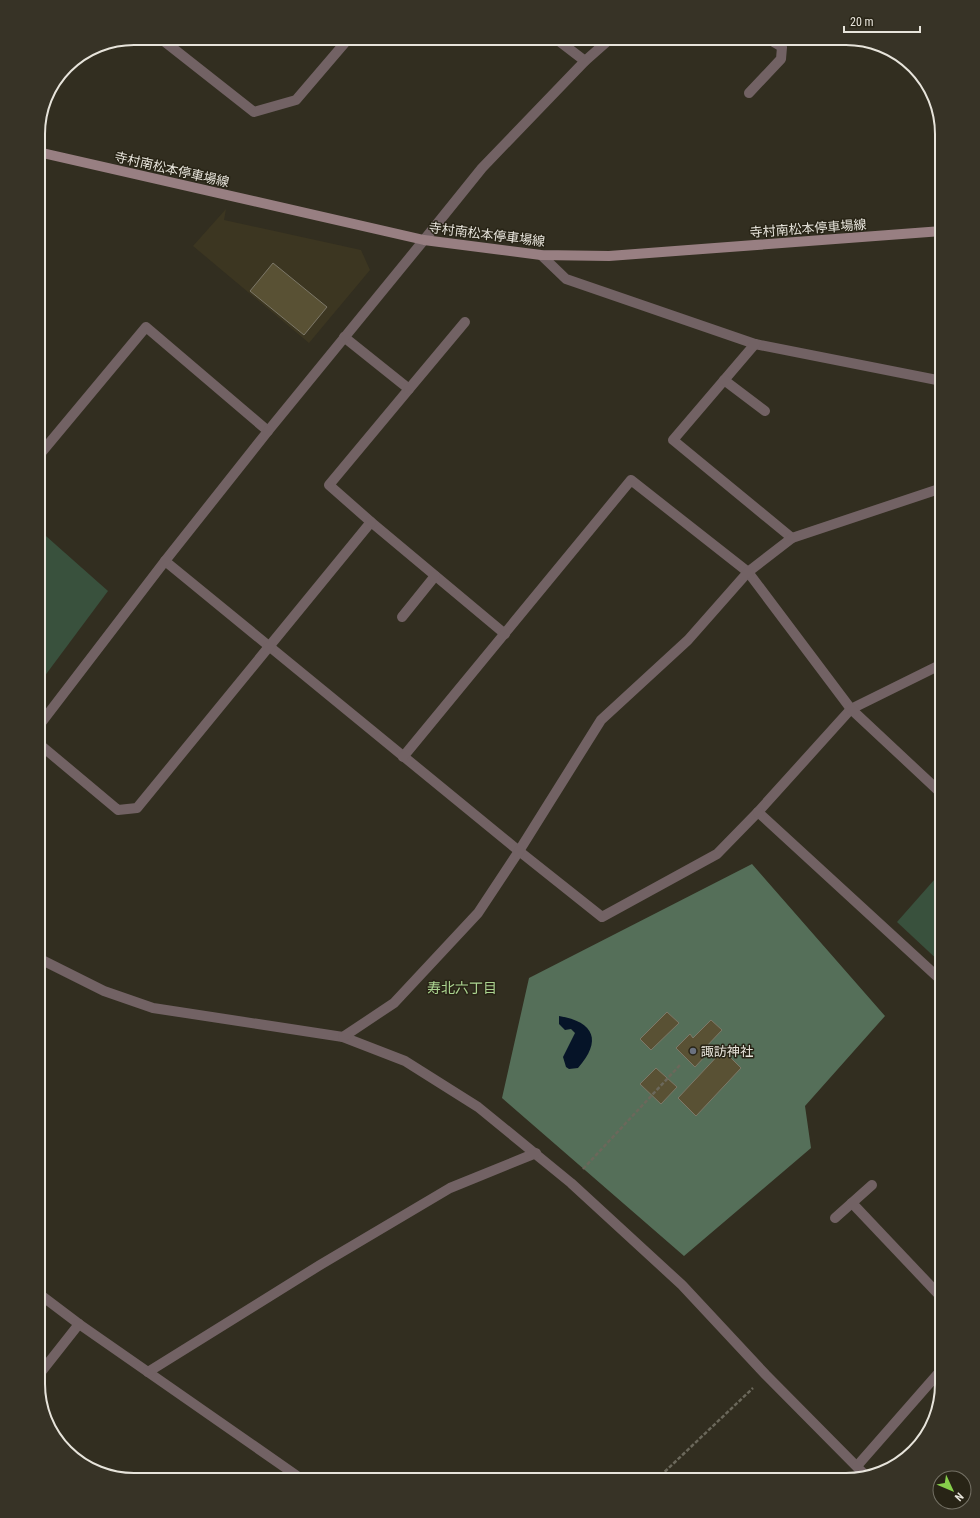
<svg xmlns="http://www.w3.org/2000/svg" width="980" height="1518" viewBox="0 0 980 1518" font-family="'Roboto Condensed','Noto Sans JP',sans-serif">
<style>
.built{fill:#3c3621}
.green{fill:#39513d}
.forest{fill:#556f59}
.water{fill:#061428}
.building{fill:#595134;stroke:#7d7868}
.lines{fill:none;stroke-linecap:round;stroke-linejoin:round}
.path{stroke:#6b685b;stroke-width:2.5;stroke-dasharray:4 2;stroke-linecap:butt}
.service{stroke:#726264;stroke-width:10}
.minor{stroke:#726264;stroke-width:10}
.tertiary{stroke:#726264;stroke-width:10}
.secondary{stroke:#987f82;stroke-width:10}
.worship-dot{fill:#6b7280;stroke:#282416;stroke-width:1.5}
.labels{text-anchor:middle;stroke-width:3;stroke-linejoin:round;paint-order:stroke}
.street-label{font-size:13px;fill:#e7e4db;stroke:#282416}
.poi-label{font-size:13px;fill:#e7e4db;stroke:#282416;text-anchor:start}
.neighbourhood-label{font-size:14px;fill:#abd390;stroke:#282416}
.rim{fill:none;stroke:#e7e4db;stroke-width:2}
</style>
<rect width="100%" height="100%" fill="#322e20"/>
<path class="built" d="M226 209 224 220 361 250 370 270 309 343 193 246Z"/>
<g class="green">
<path d="M38 529 108 591 38 685Z"/>
<path d="M942 871V964L897 922Z"/>
</g>
<path class="forest" d="M752 864 885 1016 805 1106 811 1148 684 1256 502 1098 529 978Z"/>
<path class="water" d="M559 1016C595 1022 602 1041 578 1068L569 1069 566 1067 563 1057 575 1033 571 1029 565 1030 559 1024Z"/>
<g class="building">
<path d="M273 263 327 307 304 335 250 291Z"/>
<path d="M667 1012 679 1023 651 1050 640 1039Z"/>
<path d="M711 1020 722 1030 704 1049 708 1053 695 1067 676 1048 690 1034 693 1038Z"/>
<path d="M723 1050 741 1068 696 1116 678 1098Z"/>
<path d="M656 1068 677 1087 661 1104 640 1084Z"/>
</g>
<g class="lines">
<g class="path">
<path d="M583 1169 681 1064"/>
<path d="M656 1480 753 1388"/>
</g>
<g class="service">
<path d="M541 255 566 279 755 344 942 381"/>
<path d="M755 344 673 440 792 538"/>
<path d="M724 380 765 411"/>
<path d="M852 1203 942 1298"/>
<path d="M835 1218 872 1185"/>
</g>
<g class="minor">
<path d="M160 38 254 112 296 100 349 38"/>
<path d="M555 38 585 61"/>
<path d="M749 93 781 59 782 47 767 38"/>
<path d="M344 337 409 389 329 485 371 522 505 634"/>
<path d="M409 389 465 322"/>
<path d="M38 451 41 453 146 327 268 431"/>
<path d="M165 561 519 851 602 917 717 854 758 812 851 709 942 664"/>
<path d="M402 617 435 576"/>
<path d="M38 727 165 561 268 431 424 240"/>
<path d="M38 743 118 810 137 808 371 522"/>
<path d="M403 757 631 480 748 572 851 709 942 794"/>
<path d="M758 812 942 981"/>
<path d="M38 958 104 991 153 1008 343 1037 405 1061 478 1107 571 1183 682 1285 766 1375 865 1475"/>
<path d="M343 1037 394 1003 478 913 519 851 601 720 688 640 748 572 792 538 942 488"/>
<path d="M38 1293 79 1324 303 1480"/>
<path d="M148 1372 320 1265 450 1188 536 1153"/>
<path d="M38 1376 79 1324"/>
<path d="M857 1466 942 1369"/>
</g>
<path class="tertiary" d="M424 240 482 168 585 61 611 38"/>
<path class="secondary" d="M38 152 424 240 541 255 609 256 942 231"/>
</g>
<circle class="worship-dot" cx="693" cy="1051" r="4"/>
<g class="labels">
<g class="street-label">
<text transform="translate(172 169) rotate(13)" y="5">寺村南松本停車場線</text>
<text transform="translate(808 228) rotate(-4)" y="5">寺村南松本停車場線</text>
<text transform="translate(487 234) rotate(7)" y="5">寺村南松本停車場線</text>
</g>
<g class="poi-label">
<text x="701" y="1056">諏訪神社</text>
</g>
<g class="neighbourhood-label">
<text x="462" y="993">寿北六丁目</text>
</g>
</g>
<path d="M0 0H980V1518H0ZM134 45H846A89 89 0 0 1 935 134V1384A89 89 0 0 1 846 1473H134A89 89 0 0 1 45 1384V134A89 89 0 0 1 134 45Z" fill="#373326" fill-rule="evenodd"/>
<path class="rim" d="M134 45H846A89 89 0 0 1 935 134V1384A89 89 0 0 1 846 1473H134A89 89 0 0 1 45 1384V134A89 89 0 0 1 134 45Z"/>
<g transform="translate(952 1490) rotate(134)"><circle r="19" fill="#282416" stroke="#747165"/>
<path d="M0-3L7 15L0 10L-7 15Z" fill="#87cf4b"/>
<text y="-6" font-size="11" font-weight="bold" text-anchor="middle" fill="#e7e4db">N</text>
</g>
<path d="M844 26v6h76v-6" fill="none" stroke="#e7e4db" stroke-width="2"/>
<text x="850" y="26" font-size="12" fill="#e7e4db" stroke="#282416" stroke-width="3" paint-order="stroke">20 m</text>
</svg>
